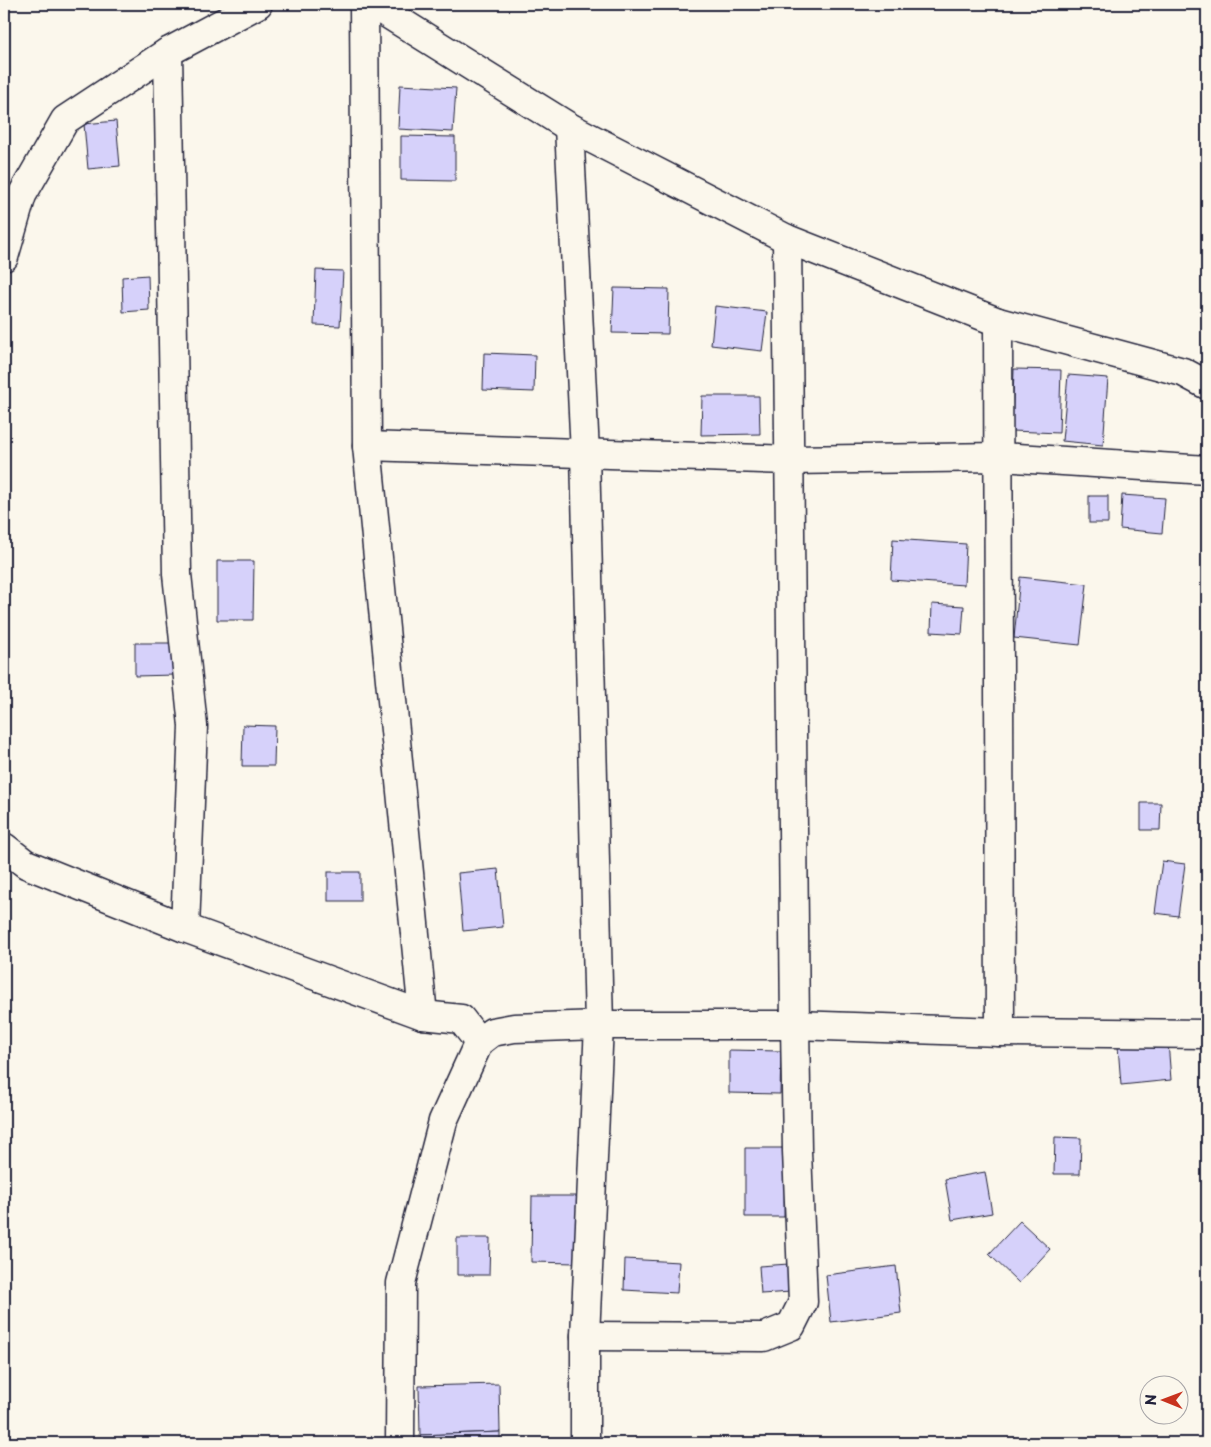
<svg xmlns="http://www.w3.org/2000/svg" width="1211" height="1447" viewBox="0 0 1211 1447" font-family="'Playpen Sans',sans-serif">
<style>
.building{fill:#d6d1fa;stroke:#22223b}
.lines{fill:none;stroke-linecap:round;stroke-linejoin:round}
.minor-casing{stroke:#22223b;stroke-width:31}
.minor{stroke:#fbf7ec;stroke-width:28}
</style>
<rect width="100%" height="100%" fill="#fbf7ec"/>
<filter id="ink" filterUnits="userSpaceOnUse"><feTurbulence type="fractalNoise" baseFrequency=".02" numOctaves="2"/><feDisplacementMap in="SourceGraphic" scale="10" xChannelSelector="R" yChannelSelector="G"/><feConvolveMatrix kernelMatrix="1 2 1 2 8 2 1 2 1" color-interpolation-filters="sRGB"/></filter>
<g filter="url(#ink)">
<g class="building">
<path d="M400 85 456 88 453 132 398 129Z"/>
<path d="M116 121 120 166 88 169 84 124Z"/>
<path d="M401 136 455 137V181L401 180Z"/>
<path d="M316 270 343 271 340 326 314 325Z"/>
<path d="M148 275 149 310 123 312 122 277Z"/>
<path d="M614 288 669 289 668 334 612 333Z"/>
<path d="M715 306 767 312 762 351 711 345Z"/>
<path d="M484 353 535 355 534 392 483 390Z"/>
<path d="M1014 369 1061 370 1059 433 1012 431Z"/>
<path d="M1068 375 1108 378 1103 445 1062 441Z"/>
<path d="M702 396H759L760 434 701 435Z"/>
<path d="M1122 495 1165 498 1162 533 1120 529Z"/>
<rect x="1089" y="496" width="19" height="27"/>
<path d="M893 539 966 544 964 585 891 580Z"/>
<path d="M217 561H254L253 620H217Z"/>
<path d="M1020 577 1087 584 1080 645 1014 638Z"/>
<path d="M932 604 964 606 962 634 931 632Z"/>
<path d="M135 643H174L175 675 135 676Z"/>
<path d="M243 725 275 726 274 766H242Z"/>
<path d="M1141 803H1161L1160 830H1141Z"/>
<path d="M1162 861 1185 864 1178 916 1155 913Z"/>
<path d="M498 869 503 927 463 931 458 873Z"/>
<rect x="328" y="872" width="32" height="29"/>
<path d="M1168 1042 1171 1080 1121 1085 1118 1046Z"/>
<path d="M729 1050 781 1051 780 1094 729 1093Z"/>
<path d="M1055 1137 1081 1138 1080 1174H1054Z"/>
<path d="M745 1148H785L784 1217H745Z"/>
<path d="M985 1172 992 1213 952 1220 945 1179Z"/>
<path d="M532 1196H577L576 1263 531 1262Z"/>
<path d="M1020 1221 1050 1249 1019 1283 989 1254Z"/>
<path d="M457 1238H490L489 1275H457Z"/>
<path d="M625 1259 679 1262 677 1293 624 1290Z"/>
<path d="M789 1264 791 1292 761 1294 759 1266Z"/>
<path d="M896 1266 901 1313 831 1322 826 1275Z"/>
<path d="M499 1384 500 1432 420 1435 419 1386Z"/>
<path d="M500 1432V1443H421L420 1435Z"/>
</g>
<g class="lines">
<defs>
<g id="minor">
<path d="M364 4 367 446 423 1015"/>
<path d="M372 4 569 127 787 239 998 322 1183 372 1207 385"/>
<path d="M168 52 177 574 193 726 185 928"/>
<path d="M569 127 585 453 599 1025 585 1336V1443"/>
<path d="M4 257 22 195 65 120 168 52 258 4"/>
<path d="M998 322 1000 1032"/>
<path d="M367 446 790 460 1000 457 1207 470"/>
<path d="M4 847 26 864 185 928 423 1015 461 1019 479 1042"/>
<path d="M585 1336 764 1337 791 1326 803 1302 797 1151 795 1025 787 239"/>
<path d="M400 1443 401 1283 443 1121 479 1042 492 1032 514 1028 599 1025H795L1000 1032 1207 1034"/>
</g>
</defs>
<use href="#minor" class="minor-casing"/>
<use href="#minor" class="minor"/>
</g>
</g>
<rect width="1211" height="1447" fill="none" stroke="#fbf7ec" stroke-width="20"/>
<rect x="10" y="10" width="1191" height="1427" fill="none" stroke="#22223b" stroke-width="2" filter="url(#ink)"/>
<g transform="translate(1164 1400) rotate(271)"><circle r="24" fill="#fbf7ec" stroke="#a4a2a5"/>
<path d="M0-4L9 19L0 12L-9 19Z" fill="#c8321e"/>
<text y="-8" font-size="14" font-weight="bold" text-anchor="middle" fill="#22223b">N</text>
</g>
</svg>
